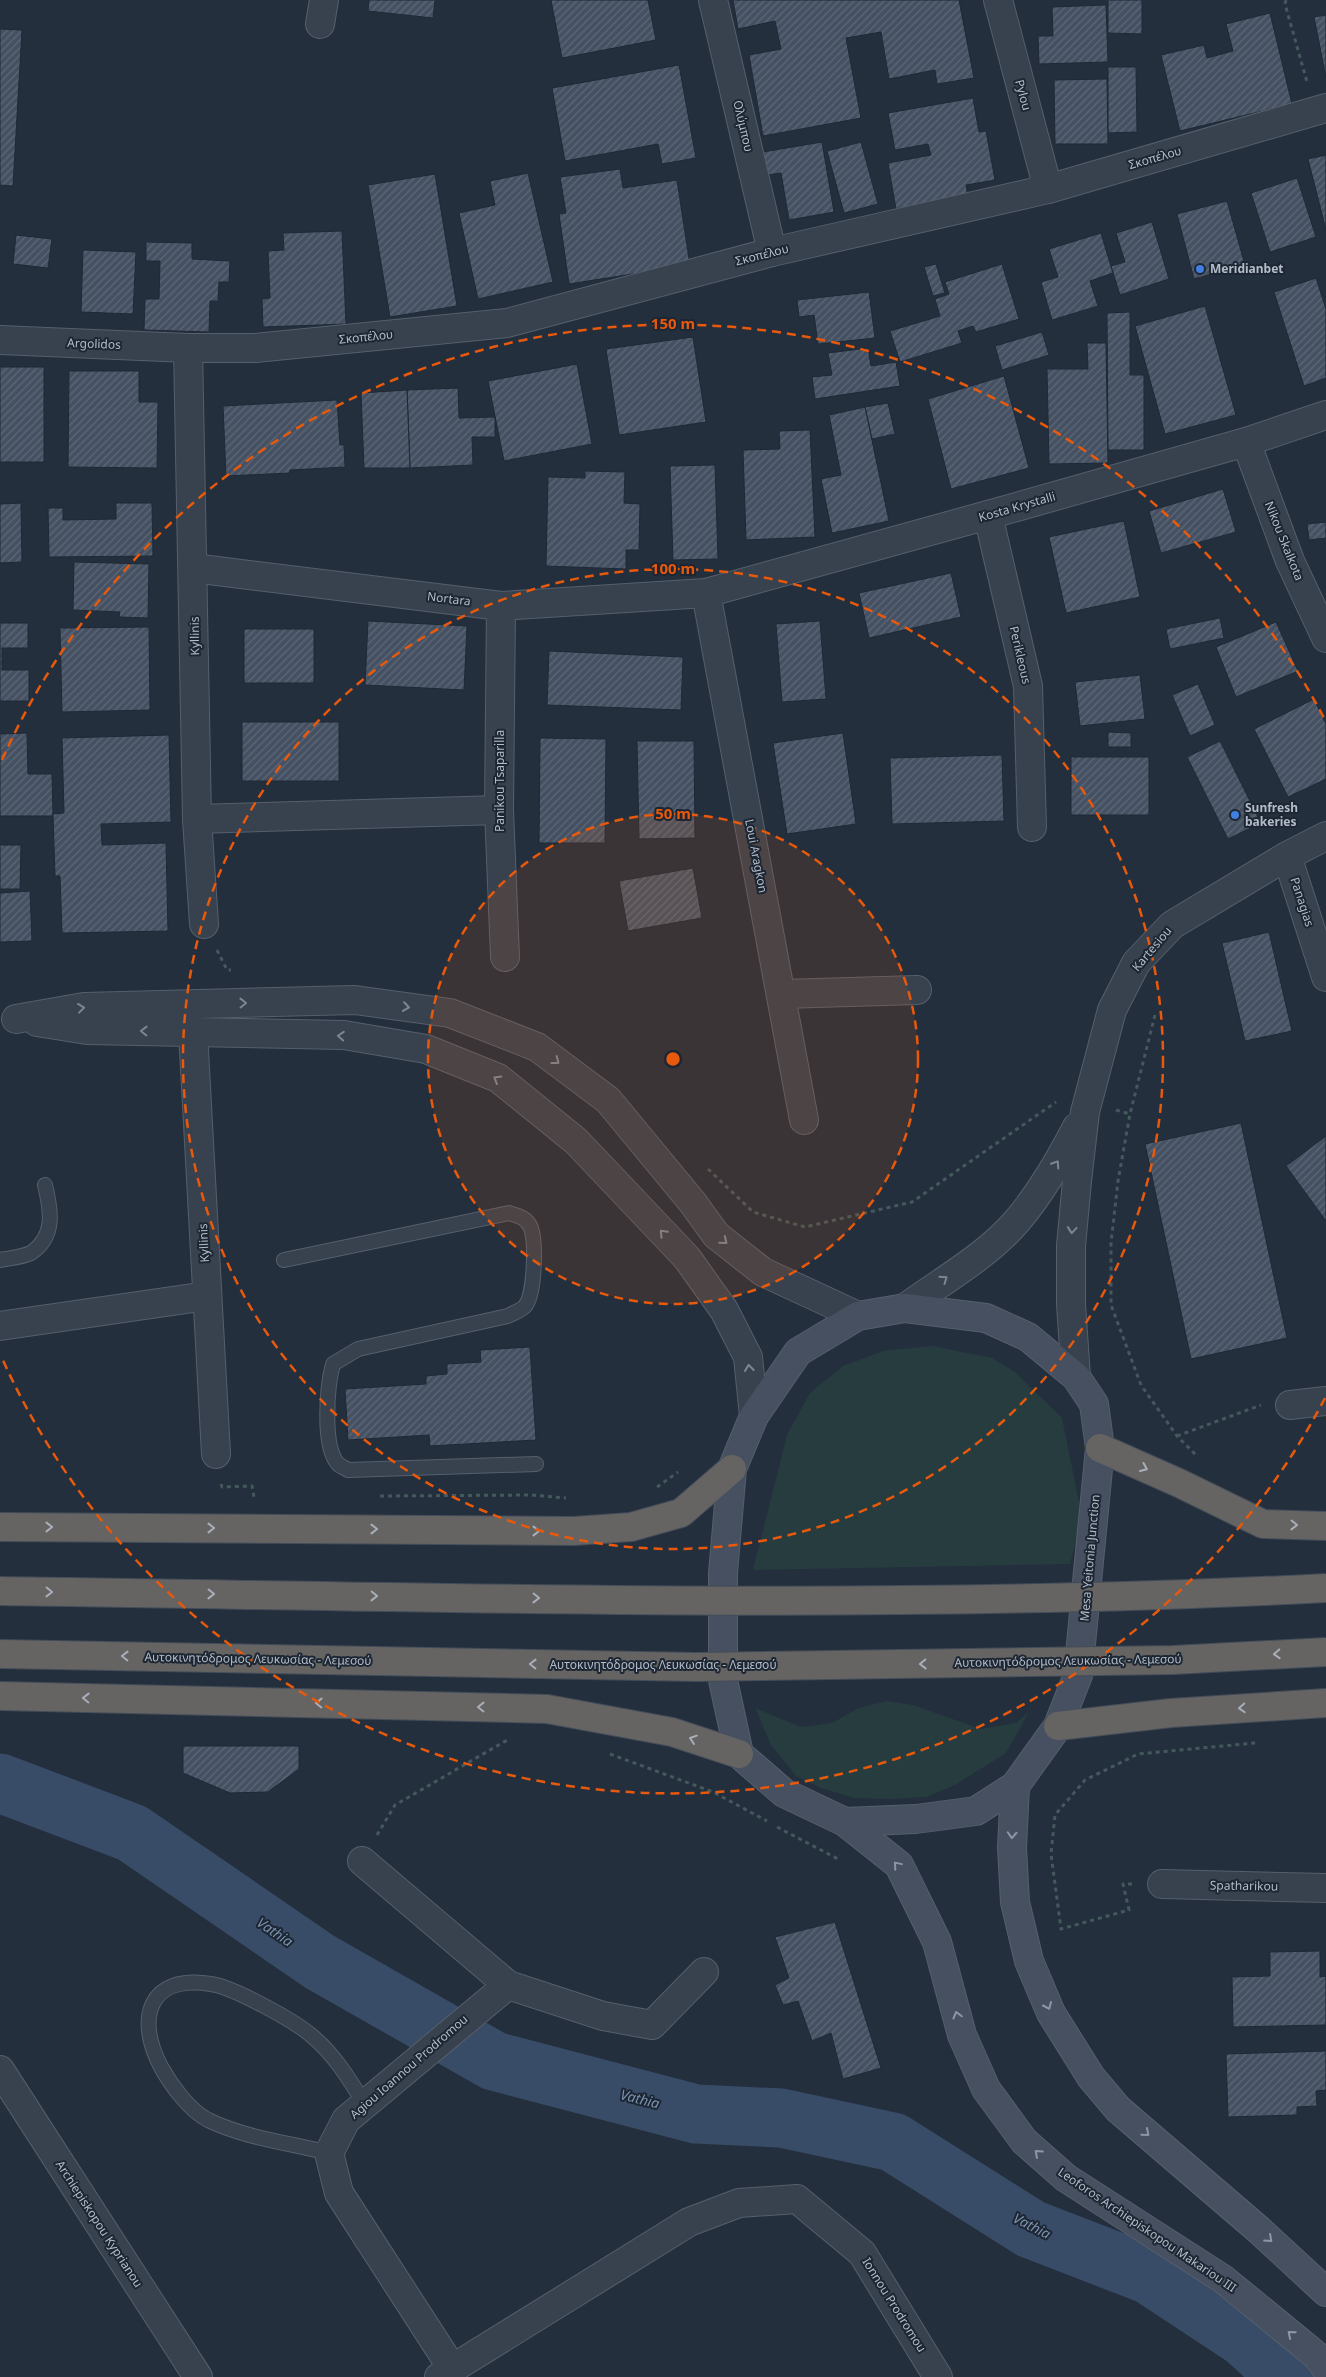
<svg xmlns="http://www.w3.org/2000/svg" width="1326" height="2377" viewBox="0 0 1326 2377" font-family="'Noto Sans',sans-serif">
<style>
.grass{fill:#263c3f}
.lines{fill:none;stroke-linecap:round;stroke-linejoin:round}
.river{stroke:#394c67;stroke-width:59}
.building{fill:url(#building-hatch);stroke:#1f2835}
.service-casing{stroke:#565f6c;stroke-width:16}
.minor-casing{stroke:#565f6c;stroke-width:30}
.tertiary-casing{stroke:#565f6c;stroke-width:30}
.secondary-casing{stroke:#565f6c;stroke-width:30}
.trunk-casing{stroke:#434c59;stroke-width:30}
.path{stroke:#44595c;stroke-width:3;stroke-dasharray:4 4;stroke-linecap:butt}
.service{stroke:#38414e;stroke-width:14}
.minor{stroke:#38414e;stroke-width:28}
.tertiary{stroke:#38414e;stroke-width:28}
.secondary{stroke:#465061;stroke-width:28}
.trunk{stroke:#656462;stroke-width:28}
.trunk-bridge-casing{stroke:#434c59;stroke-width:30;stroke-linecap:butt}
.trunk-bridge{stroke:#656462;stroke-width:28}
.oneway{stroke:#7c8592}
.oneway2{stroke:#a8afba}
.oneway3{stroke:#8e96a5}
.ring{fill:none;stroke:#e8590c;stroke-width:2.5;stroke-dasharray:9 6}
.shop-dot{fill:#3f7fe0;stroke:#1d2633;stroke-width:2}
.labels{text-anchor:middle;stroke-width:4;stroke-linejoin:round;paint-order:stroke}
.street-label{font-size:12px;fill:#b4bcc9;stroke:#1d2633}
.poi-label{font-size:12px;font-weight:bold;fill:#b4bcc9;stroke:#1d2633;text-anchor:start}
.water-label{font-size:14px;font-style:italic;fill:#7c92b1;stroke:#1d2633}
.centre{fill:#e8590c;stroke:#1d2633;stroke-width:2.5}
.ring-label{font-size:15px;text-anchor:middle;font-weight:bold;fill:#e8590c;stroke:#1d2633;stroke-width:4;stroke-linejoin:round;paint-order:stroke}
</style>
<defs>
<pattern id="building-hatch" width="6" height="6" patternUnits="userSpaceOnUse" patternTransform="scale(1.25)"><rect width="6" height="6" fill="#455162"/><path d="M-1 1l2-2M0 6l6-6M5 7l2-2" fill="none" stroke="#5d6877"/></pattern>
</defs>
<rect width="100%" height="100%" fill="#242f3e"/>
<g class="grass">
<path d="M932 1346 992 1358 1015 1372 1062 1418 1082 1517 1070 1564 753 1570 787 1435 810 1393 843 1366 883 1351Z"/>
<path d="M887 1701 913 1705 981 1729 1016 1723 1029 1712 1006 1753 955 1785 926 1797 890 1799 854 1798 821 1788 796 1776 771 1745 755 1708 801 1727 832 1723 859 1708Z"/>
</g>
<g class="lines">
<path class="river" d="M0 1783 132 1833 320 1962 494 2061 696 2114 781 2118 893 2142 1031 2229 1150 2275 1244 2337 1288 2377"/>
</g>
<g class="building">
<path d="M369 0H435L433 18 368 11Z"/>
<path d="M551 0H648L656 40 562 58Z"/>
<path d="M733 0H959L974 78 937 84 935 70 889 79 881 32 846 38 861 118 763 136 749 55 781 49 775 21 738 29Z"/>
<path d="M1108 0H1142V34L1108 33Z"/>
<path d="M1106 5 1108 62 1039 64 1038 36H1053L1052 7Z"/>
<path d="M1270 13 1292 104 1180 131 1161 55 1204 45 1207 58 1233 51 1226 24Z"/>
<path d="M1326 15V78L1314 17Z"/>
<path d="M0 29 22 30 13 186 0 185Z"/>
<path d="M679 65 696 158 662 164 658 144 565 161 552 88Z"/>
<path d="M1108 67H1136L1137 132 1108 133Z"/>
<path d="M1107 79 1108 144H1055L1054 80Z"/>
<path d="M973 98 979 132 986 131 995 180 966 185 968 196 896 209 888 163 931 155 928 144 895 150 888 113Z"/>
<path d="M822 142 834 212 789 220 781 173 767 175 763 152Z"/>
<path d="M861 142 878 204 844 213 827 151Z"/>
<path d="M1326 155V230L1308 159Z"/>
<path d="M620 169 623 188 677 180 690 265 569 284 559 214 566 213 560 177Z"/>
<path d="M528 173 553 282 478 299 459 213 495 205 490 181Z"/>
<path d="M435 174 457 306 390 317 368 185Z"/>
<path d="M1297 178 1316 237 1270 252 1251 193Z"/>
<path d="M1227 201 1245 265 1194 279 1177 214Z"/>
<path d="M1152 222 1169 279 1120 295 1111 266 1125 262 1116 233Z"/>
<path d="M342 231 346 324 263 327 262 299 270 298 268 251 284 250 283 233Z"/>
<path d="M1101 233 1113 273 1090 281 1098 306 1052 320 1041 282 1058 277 1049 249Z"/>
<path d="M16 235 52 239 48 268 13 264Z"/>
<path d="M146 242 192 243V259L230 261 229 282H219L218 301H210L209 332 144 330 145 299H159L160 261H146Z"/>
<path d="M83 250 136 252 133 314 81 312Z"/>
<path d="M936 264 945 293 933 296 924 267Z"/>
<path d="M1002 264 1019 319 976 332 973 326 958 331 962 343 900 362 890 331 940 316 935 299 949 294 945 282Z"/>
<path d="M1316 278 1326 309V378L1304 386 1274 292Z"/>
<path d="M869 292 875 338 818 344 814 315 799 317 797 300Z"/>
<path d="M1205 306 1236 415 1165 434 1135 326Z"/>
<path d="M1130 312V375H1144V450H1108L1107 313Z"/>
<path d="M1042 332 1049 355 1002 370 995 346Z"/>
<path d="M693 337 706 422 619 435 606 349Z"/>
<path d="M1087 343H1106L1108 463 1049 464 1047 369H1088Z"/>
<path d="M868 348 871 366 896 362 900 386 815 399 812 377 832 375 828 353Z"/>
<path d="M577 364 592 444 504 461 488 381Z"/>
<rect x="0" y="367" width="44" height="95"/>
<path d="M69 371H139V402H158L157 468 68 467Z"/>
<path d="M1004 376 1029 468 951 489 928 399Z"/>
<path d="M458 388 459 418 495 417V437H472L473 465 410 468 407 390Z"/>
<path d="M407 390 410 468H364L361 393Z"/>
<path d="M337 400 340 445H344L345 467 290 470V473L226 476 223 406Z"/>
<path d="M888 403 895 434 872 439 865 407Z"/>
<path d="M865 407 889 521 832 533 821 479 841 475 829 415Z"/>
<path d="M810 430 815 537 746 540 743 450 780 449 779 431Z"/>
<path d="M715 465 718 559 673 560 670 466Z"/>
<path d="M585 471 625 472 624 503 640 504 639 550H626V569L546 566 548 477 585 478Z"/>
<path d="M1223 489 1236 532 1161 553 1149 511Z"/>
<path d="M21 503 22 562 0 563V504Z"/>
<path d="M116 503H152L153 556 49 557 48 508H63V520L116 519Z"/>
<path d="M1124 521 1140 597 1066 613 1049 537Z"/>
<path d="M1326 522V538L1309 540 1307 524Z"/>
<path d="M74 562 149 564 148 618 119 617 120 612 73 610Z"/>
<path d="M951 573 961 617 869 638 859 593Z"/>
<path d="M1220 618 1224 638 1170 649 1166 629Z"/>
<path d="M368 621 467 626 464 690 365 685Z"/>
<path d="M820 621 826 699 782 702 776 624Z"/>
<path d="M1276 622 1298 671 1236 697 1216 647Z"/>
<path d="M0 623H28V648H2V670H29V701H0Z"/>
<path d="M149 627 150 710 62 712 60 628Z"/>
<rect x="244" y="629" width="70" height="54"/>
<path d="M549 651 683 657 681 710 547 705Z"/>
<path d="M1140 675 1145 719 1080 726 1075 682Z"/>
<path d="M1198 684 1215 725 1190 736 1172 695Z"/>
<path d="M1314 699 1326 724V779L1288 797 1254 729Z"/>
<rect x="242" y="722" width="97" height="59"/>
<path d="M1108 732 1131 733V747H1108Z"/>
<path d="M27 733 28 774H52L53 816H0V734Z"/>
<path d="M843 733 856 824 787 834 773 743Z"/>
<path d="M169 735 171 822 101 824 102 845 166 843 168 931 62 933 60 876H55L53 814 64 813 62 738Z"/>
<path d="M540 738 606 739 605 843H539Z"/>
<path d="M637 741H694L695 838 639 839Z"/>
<path d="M1220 741 1261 823 1228 839 1187 757Z"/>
<path d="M1002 755 1004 821 892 824 890 758Z"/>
<rect x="1071" y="757" width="78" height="58"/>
<path d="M0 845H21L20 889H0Z"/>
<path d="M693 868 702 918 628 931 619 881Z"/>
<path d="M30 891 32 941 0 942V893Z"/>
<path d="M1269 932 1292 1031 1245 1041 1222 943Z"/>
<path d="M1241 1123 1287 1338 1191 1359 1145 1144Z"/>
<path d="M1326 1136V1221L1286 1166Z"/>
<path d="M530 1347 536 1440 430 1446 429 1435 348 1440 345 1389 426 1384V1376L447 1374V1364L481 1362 480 1350Z"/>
<path d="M183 1746H299V1769L268 1792 230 1793 183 1773Z"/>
<path d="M835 1922 881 2068 843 2079 831 2033 812 2041 798 2001 783 2005 775 1985 789 1978 775 1937Z"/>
<path d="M1320 1951V1977L1326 1976V2025L1233 2027 1232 1977 1270 1976V1952Z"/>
<path d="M1326 2051V2090L1316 2091 1317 2106 1297 2107V2115L1228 2117 1226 2054Z"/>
</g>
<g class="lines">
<defs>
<g id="service">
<path d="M0 1260C9 1258 23 1257 31 1253 56 1236 51 1210 45 1185"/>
<path d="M284 1260 509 1213C519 1216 527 1218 531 1228 536 1242 535 1295 525 1306 522 1310 513 1313 508 1316L358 1349 333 1364C327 1386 322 1446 338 1464 340 1466 345 1468 348 1470L536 1464"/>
<path d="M329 2153C290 2143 245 2138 208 2120 189 2110 171 2085 161 2067 135 2018 149 1974 211 1984 233 1987 295 2021 312 2036 334 2054 350 2080 365 2105"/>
</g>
<g id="minor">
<path d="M713 0 772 252"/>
<path d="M998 0 1048 189"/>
<path d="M320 24 324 0"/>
<path d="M0 340 188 348H255L507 323 772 252 1048 189 1326 108"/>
<path d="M188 348 197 819 204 924"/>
<path d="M1246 442 1290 561 1326 638"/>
<path d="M988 515 1028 686 1032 827"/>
<path d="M193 568 501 606 706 593 988 515 1246 442 1326 415"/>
<path d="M706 593 804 1120"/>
<path d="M501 606 499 810 505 957"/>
<path d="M197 819 499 810"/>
<path d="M1287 856 1326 977"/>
<path d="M782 994 917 990"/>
<path d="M193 1032 216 1454"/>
<path d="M0 1326 207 1296"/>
<path d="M1290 1405 1326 1401"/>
<path d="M362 1861 508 1985 603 2016 652 2025 704 1972"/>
<path d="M1162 1884 1326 1888"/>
<path d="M0 2070 198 2377"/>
<path d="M452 2368 339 2193 329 2153 346 2120 508 1985"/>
<path d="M439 2377 689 2222 739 2203 797 2199 862 2253 938 2377"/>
</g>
<g id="tertiary">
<path d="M16 1019 84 1007 355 1000 450 1013 537 1047 608 1100 693 1203 716 1235 763 1272 858 1316"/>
<path d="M37 1022 87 1030 344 1035 426 1049 498 1078 576 1141 687 1258 724 1310 748 1357 754 1416"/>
<path d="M905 1308C942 1281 987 1256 1017 1221 1041 1193 1060 1159 1077 1127"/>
<path d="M1076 1377 1071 1304V1246L1077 1181 1085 1112 1112 1010 1136 963 1172 925 1287 856 1326 836"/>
</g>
<g id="secondary">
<path d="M905 1308 986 1318 1028 1337 1076 1377 1094 1404 1100 1448 1078 1675 1058 1726 1015 1786 976 1811 916 1819 845 1822 784 1793 739 1754 723 1680V1573L732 1469 754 1416 798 1352 858 1316Z"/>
<path d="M1015 1786 1012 1848 1015 1902 1029 1961 1051 2013 1091 2077 1118 2109 1259 2230 1326 2292"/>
<path d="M845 1822 899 1865 937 1942 962 2035 986 2089 1024 2141 1066 2178 1223 2279 1317 2356 1326 2368"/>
</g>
<g id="trunk">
<path d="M1100 1448 1179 1483 1263 1524 1326 1526"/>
<path d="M0 1527 574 1531 631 1527 681 1513 732 1469"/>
<path d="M0 1696 547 1709 672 1732 739 1754"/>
<path d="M1058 1726 1171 1713 1326 1703"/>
</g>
</defs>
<use href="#service" class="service-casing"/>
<use href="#minor" class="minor-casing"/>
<use href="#tertiary" class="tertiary-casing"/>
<use href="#secondary" class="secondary-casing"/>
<use href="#trunk" class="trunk-casing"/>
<g class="path">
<path d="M1286 0 1285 4 1307 82"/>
<path d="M217 950 227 970H231"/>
<path d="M1155 1015 1130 1114 1118 1181 1111 1243V1305L1141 1385 1177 1436 1198 1457"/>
<path d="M1116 1110 1130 1114"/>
<path d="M708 1169 753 1212 805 1227 912 1202 1056 1102"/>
<path d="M1177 1436 1261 1405"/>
<path d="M221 1484 222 1487 252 1486 254 1497"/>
<path d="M657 1487 678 1472"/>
<path d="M380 1496 531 1495 566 1498"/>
<path d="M610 1754 713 1792 767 1821"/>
<path d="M777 1827 840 1860"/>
<path d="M377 1835 395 1805 509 1739"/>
<path d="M1132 1884H1123L1129 1910 1061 1929 1051 1854 1055 1815 1085 1780 1138 1754 1255 1743"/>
</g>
<use href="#service" class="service"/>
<use href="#minor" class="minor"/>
<use href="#tertiary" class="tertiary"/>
<use href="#secondary" class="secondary"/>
<use href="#trunk" class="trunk"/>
<defs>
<g id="trunk-bridge">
<path d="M0 1591C441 1597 885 1611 1326 1588"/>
<path d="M0 1654 696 1667 1173 1660 1326 1652"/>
</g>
</defs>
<use href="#trunk-bridge" class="trunk-bridge-casing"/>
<use href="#trunk-bridge" class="trunk-bridge"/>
</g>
<defs><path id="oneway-chevron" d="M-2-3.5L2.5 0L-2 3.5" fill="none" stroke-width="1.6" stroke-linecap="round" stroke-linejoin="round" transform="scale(1.25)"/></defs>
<g class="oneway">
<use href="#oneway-chevron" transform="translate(243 1003) rotate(-1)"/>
<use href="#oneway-chevron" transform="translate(406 1007) rotate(8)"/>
<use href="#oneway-chevron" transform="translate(81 1008) rotate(-7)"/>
<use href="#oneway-chevron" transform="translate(144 1031) rotate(-179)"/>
<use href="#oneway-chevron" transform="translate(341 1036) rotate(-176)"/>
<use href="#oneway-chevron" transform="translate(556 1061) rotate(37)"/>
<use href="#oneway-chevron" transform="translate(497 1079) rotate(-150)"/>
<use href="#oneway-chevron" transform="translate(1056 1164) rotate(-57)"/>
<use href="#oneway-chevron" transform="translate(1072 1230) rotate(95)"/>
<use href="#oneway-chevron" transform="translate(663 1233) rotate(-133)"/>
<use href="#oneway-chevron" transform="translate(724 1241) rotate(39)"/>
<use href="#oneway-chevron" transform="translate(944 1279) rotate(-35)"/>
<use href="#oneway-chevron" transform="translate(749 1368) rotate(-96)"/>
</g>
<g class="oneway2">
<use href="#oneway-chevron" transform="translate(1144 1468) rotate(24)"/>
<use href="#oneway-chevron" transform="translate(1294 1525) rotate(1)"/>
<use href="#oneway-chevron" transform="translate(49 1527)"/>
<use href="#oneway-chevron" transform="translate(211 1528)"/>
<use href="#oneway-chevron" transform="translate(374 1529)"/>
<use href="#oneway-chevron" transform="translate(536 1531)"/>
<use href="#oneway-chevron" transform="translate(49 1592) rotate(1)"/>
<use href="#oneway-chevron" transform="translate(211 1594) rotate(1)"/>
<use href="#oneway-chevron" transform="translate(374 1596) rotate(1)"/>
<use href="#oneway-chevron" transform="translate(536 1598) rotate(1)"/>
<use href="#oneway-chevron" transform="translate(1277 1654) rotate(177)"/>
<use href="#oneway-chevron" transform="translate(125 1656) rotate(-179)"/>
<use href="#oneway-chevron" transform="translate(533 1664) rotate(-179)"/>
<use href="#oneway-chevron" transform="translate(923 1664) rotate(179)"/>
<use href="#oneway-chevron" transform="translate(86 1698) rotate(-179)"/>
<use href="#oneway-chevron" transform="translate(319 1703) rotate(-179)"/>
<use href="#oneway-chevron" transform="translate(481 1707) rotate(-179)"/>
<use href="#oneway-chevron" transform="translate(1242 1708) rotate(177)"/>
<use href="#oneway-chevron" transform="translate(693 1739) rotate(-161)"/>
</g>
<g class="oneway3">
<use href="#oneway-chevron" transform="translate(1012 1835) rotate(93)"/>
<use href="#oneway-chevron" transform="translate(897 1865) rotate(-130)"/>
<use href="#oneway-chevron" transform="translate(1048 2006) rotate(66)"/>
<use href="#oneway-chevron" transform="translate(957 2015) rotate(-105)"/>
<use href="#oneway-chevron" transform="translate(1146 2133) rotate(41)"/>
<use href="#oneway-chevron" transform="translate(1038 2153) rotate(-138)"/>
<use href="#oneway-chevron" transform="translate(1269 2239) rotate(42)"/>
<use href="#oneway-chevron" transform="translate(1291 2334) rotate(-140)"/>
</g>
<circle cx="673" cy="1059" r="245" fill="#e8590c" fill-opacity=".12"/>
<g class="ring">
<circle cx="673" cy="1059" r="245"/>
<circle cx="673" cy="1059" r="490"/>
<path d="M1325 1398A735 735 0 0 1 2 1358M2 760A735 735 0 0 1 1325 720"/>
</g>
<g class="shop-dot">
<circle cx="1200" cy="269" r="5"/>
<circle cx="1235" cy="815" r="5"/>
</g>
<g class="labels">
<g class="street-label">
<text transform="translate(1023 95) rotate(75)" y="4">Pylou</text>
<text transform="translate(743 126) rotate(77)" y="4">Ολύμπου</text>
<text transform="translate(1155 158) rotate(-16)" y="4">Σκοπέλου</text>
<text transform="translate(762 255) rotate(-14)" y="4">Σκοπέλου</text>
<text transform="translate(366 337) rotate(-6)" y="4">Σκοπέλου</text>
<text transform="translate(94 344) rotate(2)" y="4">Argolidos</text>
<text transform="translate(1017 507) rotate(-16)" y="4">Kosta Krystalli</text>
<text transform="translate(1284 541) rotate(68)" y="4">Nikou Skalkota</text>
<text transform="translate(449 599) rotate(7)" y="4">Nortara</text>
<text transform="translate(195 636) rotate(-91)" y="4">Kyllinis</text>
<text transform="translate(1020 655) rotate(77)" y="4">Perikleous</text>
<text transform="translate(500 781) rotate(-90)" y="4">Panikou Tsaparilla</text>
<text transform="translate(756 856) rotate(79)" y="4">Loui Aragkon</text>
<text transform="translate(1302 902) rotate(72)" y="4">Panagias</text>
<text transform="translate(1152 949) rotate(-50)" y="4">Kartesiou</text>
<text transform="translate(204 1243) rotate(-93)" y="4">Kyllinis</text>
<text transform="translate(1090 1558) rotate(-85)" y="4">Mesa Yeitonia Junction</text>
<text transform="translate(258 1659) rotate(1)" y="4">Αυτοκινητόδρομος Λευκωσίας - Λεμεσού</text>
<text transform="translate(1068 1661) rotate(-1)" y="4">Αυτοκινητόδρομος Λευκωσίας - Λεμεσού</text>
<text x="663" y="1669">Αυτοκινητόδρομος Λευκωσίας - Λεμεσού</text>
<text transform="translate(1244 1886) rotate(1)" y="4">Spatharikou</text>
<text transform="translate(409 2067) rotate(-41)" y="4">Agiou Ioannou Prodromou</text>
<text transform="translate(99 2224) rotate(57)" y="4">Archiepiskopou Kyprianou</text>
<text transform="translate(1147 2230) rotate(34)" y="4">Leoforos Archiepiskopou Makariou III</text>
<text transform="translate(894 2305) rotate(58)" y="4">Ionnou Prodromou</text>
</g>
<g class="poi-label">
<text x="1210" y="273">Meridianbet</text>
<text x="1245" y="812">Sunfresh<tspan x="1245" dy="14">bakeries</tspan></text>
</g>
<g class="water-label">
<text transform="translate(275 1932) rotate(34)" y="5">Vathia</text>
<text transform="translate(640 2099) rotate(14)" y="5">Vathia</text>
<text transform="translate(1032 2226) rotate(27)" y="5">Vathia</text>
</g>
</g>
<circle cx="673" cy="1059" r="8" class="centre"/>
<g class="ring-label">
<text x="673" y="329">150 m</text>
<text x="673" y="574">100 m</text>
<text x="673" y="819">50 m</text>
</g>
</svg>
